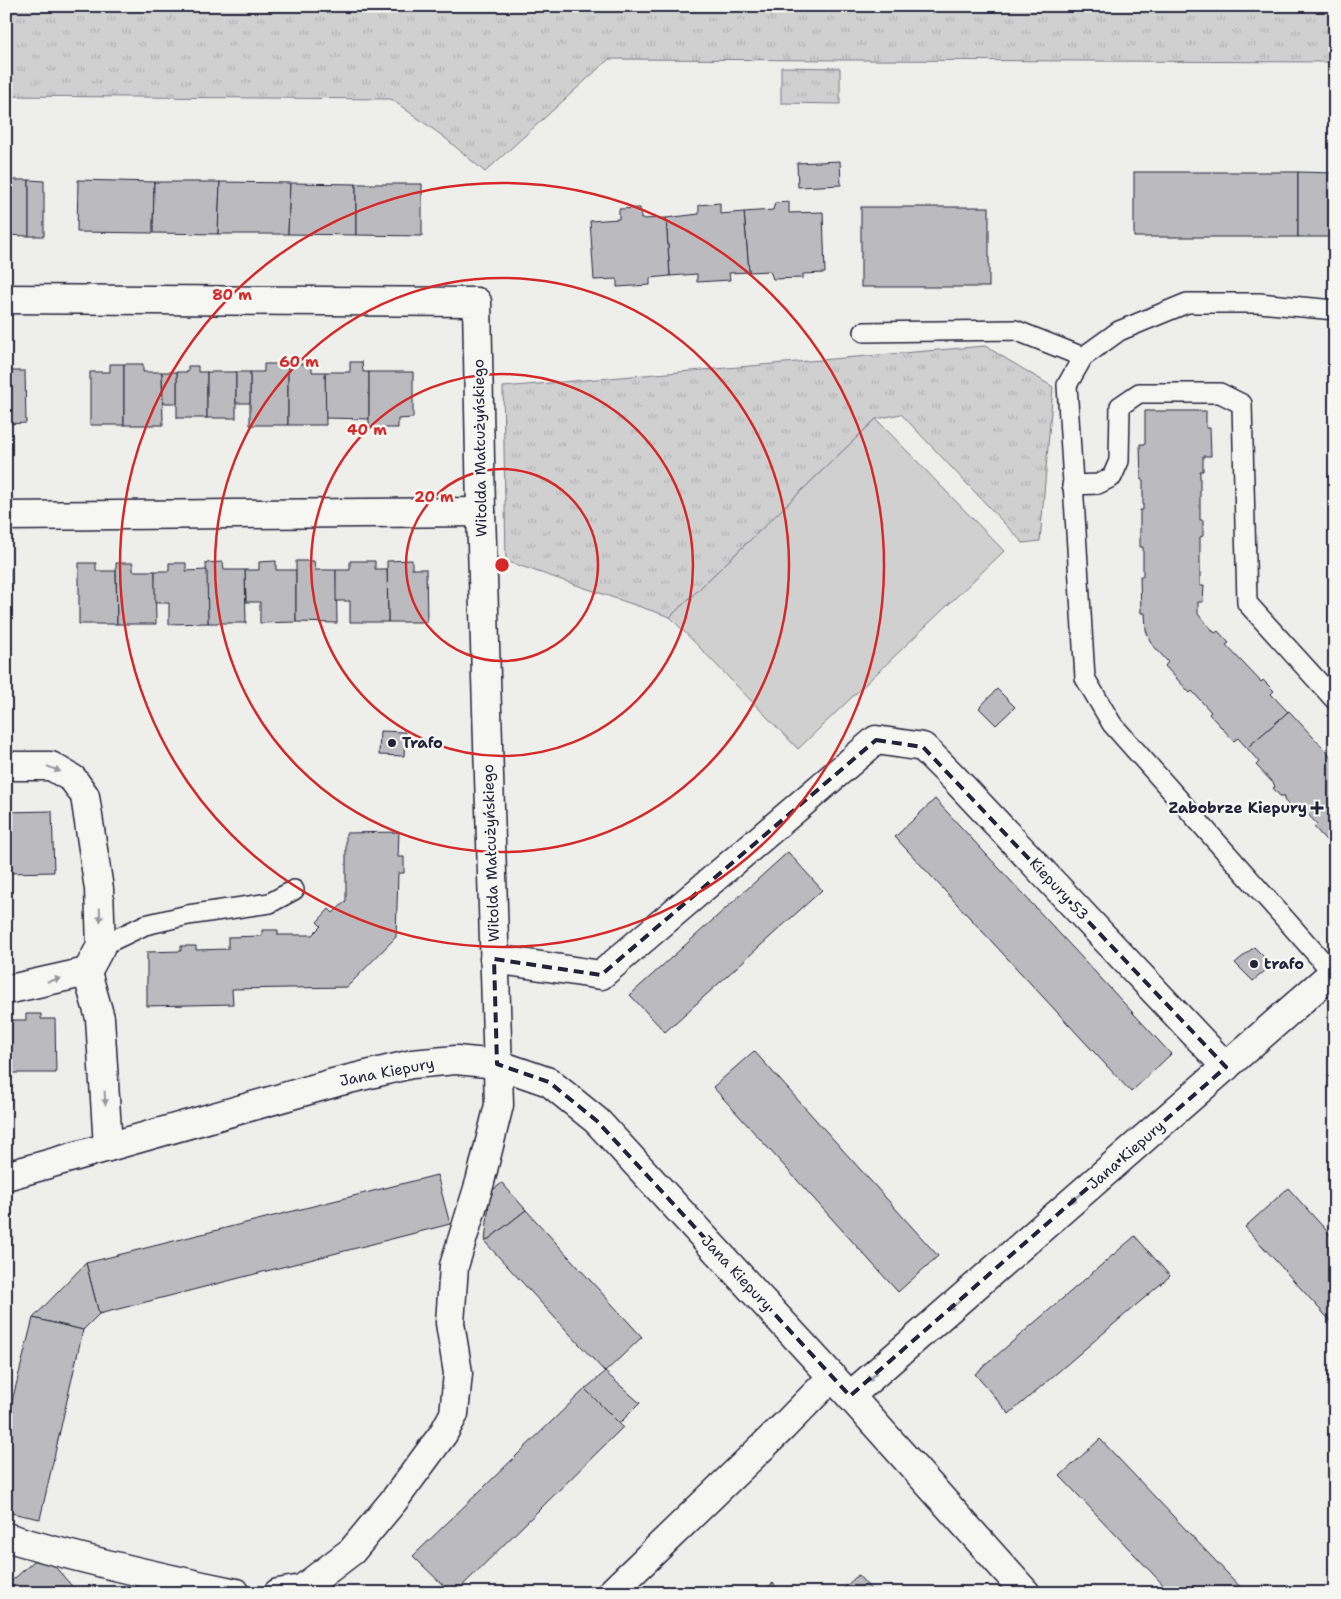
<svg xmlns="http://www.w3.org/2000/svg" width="1341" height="1599" viewBox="0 0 1341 1599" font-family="'Shantell Sans',sans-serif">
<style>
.grass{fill:url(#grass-tufts);stroke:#797986}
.garden{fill:#d0d0d1;stroke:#797986}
.building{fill:#bbbbbf;stroke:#22223b}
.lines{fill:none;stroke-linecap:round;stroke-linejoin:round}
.service-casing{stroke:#22223b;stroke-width:22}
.minor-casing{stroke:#22223b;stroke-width:31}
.service{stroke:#f6f6f2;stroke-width:19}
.minor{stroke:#f6f6f2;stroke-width:28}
.oneway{fill:#9797a0}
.marked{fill:none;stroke:#22223b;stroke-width:4;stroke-dasharray:10 6;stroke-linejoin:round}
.ring{fill:none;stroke:#d62828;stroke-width:2.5}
.poi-dot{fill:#22223b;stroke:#f6f6f2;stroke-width:2}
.labels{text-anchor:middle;stroke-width:5;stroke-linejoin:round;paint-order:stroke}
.street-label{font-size:15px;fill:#22223b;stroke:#f6f6f2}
.poi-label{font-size:15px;font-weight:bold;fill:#22223b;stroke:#f6f6f2;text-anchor:start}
.centre{fill:#d62828;stroke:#f6f6f2;stroke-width:2.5}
.ring-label{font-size:15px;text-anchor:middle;font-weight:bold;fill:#d62828;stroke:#f6f6f2;stroke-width:5;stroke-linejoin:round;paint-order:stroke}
</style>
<defs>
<pattern id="grass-tufts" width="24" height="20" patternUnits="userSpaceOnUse" patternTransform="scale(1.25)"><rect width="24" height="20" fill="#d0d0d1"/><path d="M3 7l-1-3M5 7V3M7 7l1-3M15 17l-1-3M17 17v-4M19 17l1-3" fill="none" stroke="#b2b2b4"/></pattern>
</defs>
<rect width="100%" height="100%" fill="#eeeeeb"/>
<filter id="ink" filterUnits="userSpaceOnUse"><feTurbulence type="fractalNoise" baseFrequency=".02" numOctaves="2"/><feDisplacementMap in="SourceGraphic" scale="10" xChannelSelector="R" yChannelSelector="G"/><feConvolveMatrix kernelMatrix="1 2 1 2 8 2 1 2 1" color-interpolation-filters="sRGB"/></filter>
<g filter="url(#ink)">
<g class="grass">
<path d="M6 6H1335V62L609 59 485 172 444 137 391 99 6 96Z"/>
<path d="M781 67 840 68V104L781 103Z"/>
<path d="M985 346 1053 387 1040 541 1023 543 901 414 876 419 670 617 506 561 503 387Z"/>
</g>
<path class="garden" d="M876 419 1004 551 798 749 670 617Z"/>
<g class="building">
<path d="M840 161 841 185 798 187 797 163Z"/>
<rect x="1134" y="172" width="164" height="65"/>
<path d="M1298 172 1335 173V237H1298Z"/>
<path d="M6 180H29V236L6 235Z"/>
<path d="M29 180 44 181V236H29Z"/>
<path d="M78 180 154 182 153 233 77 232Z"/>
<path d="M154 182H220L218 234 153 233Z"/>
<path d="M220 182 290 183 288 234H218Z"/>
<path d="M290 183 356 184V235L288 234Z"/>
<path d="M356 184H422V236L356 235Z"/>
<path d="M789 202V213L823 212 825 273 803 274V278L773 279 770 271 749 272 744 212 773 210 775 203Z"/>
<path d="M720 203V214L744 212 749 272 729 273 730 280 697 282V274L670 276 666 218 699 214V205Z"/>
<rect x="861" y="207" width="128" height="80"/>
<path d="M640 208 641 219 666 218 670 276 650 278V285L617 287V279L594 280 590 221 619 219V209Z"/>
<path d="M350 362H362L363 372H369V419L325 418V372H350Z"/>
<path d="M110 364H124V425H90V372H110Z"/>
<path d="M124 364H143V372H162L163 425H124Z"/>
<path d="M264 364H288V425H250V372H264Z"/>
<path d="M288 364H312V372H325L326 425H288Z"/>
<path d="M188 366H198V372H207V418H177V372H188Z"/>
<path d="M6 371H25L26 423 6 424Z"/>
<path d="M162 372H177V403H163Z"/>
<rect x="207" y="372" width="29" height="46"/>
<rect x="236" y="372" width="14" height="31"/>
<path d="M369 372H413V418L398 419V428H369Z"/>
<path d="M1145 411H1206V428H1210L1211 456H1203V471H1200V520H1203V536L1200 537V586H1204L1203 602H1198V614L1215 633 1218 631 1229 643 1226 645 1261 682 1263 680 1274 691 1271 694 1288 712 1247 748 1238 738 1234 741 1209 714 1211 712 1192 691 1190 693 1165 666 1168 662 1151 643 1146 630 1145 613H1141L1140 576H1143V547H1140V510H1143V480H1141L1140 444H1145Z"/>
<path d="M412 560V569H426L427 622H388L387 561Z"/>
<path d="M276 561V570H296V622L260 623V602H246L245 570H259V562Z"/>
<path d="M296 561H314L315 570H336L337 623 296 622Z"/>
<path d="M350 561H375V569H387L388 622H350V601H336V570H350Z"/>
<path d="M223 562 224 570H245L246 623H208L206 563Z"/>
<path d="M79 563H96V571H116L117 624H79Z"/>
<path d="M116 563H133V571H155L156 624H117Z"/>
<path d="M169 563H186V571L207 570 208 623 169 624V603H155V571H169Z"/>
<path d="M6 569H10L11 622H6Z"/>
<path d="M997 689 1015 707 996 725 979 708Z"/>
<path d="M1289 711 1335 761 1334 849 1314 827 1317 824 1299 805 1296 808 1294 806 1291 808 1284 800 1285 796H1280L1273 788 1275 787 1274 784 1256 765 1259 762 1247 748Z"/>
<path d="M380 731 405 732 404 756 379 755Z"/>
<path d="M935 799 1171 1054 1131 1092 895 837Z"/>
<path d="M52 811 54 872 6 873V812Z"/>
<path d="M399 832 398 857H404V873H398L396 937 347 987 232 989 233 1004 147 1006V952L181 951V946H196V950L228 949V937L262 936V930H278V935H312L321 926 317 922 329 909 333 913 346 901V833Z"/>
<path d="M788 852 822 890 665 1032 630 995Z"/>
<path d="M1254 947 1272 965 1253 981 1235 963Z"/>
<path d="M26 1014H41V1019H55L56 1073H6V1020H26Z"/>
<path d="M754 1051 938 1256 898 1292 713 1087Z"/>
<path d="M437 1175 450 1224 99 1314 86 1263Z"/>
<path d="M502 1183 526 1210 485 1242 490 1192Z"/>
<path d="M1288 1188 1335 1240V1326L1245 1227Z"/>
<path d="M526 1210 642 1337 605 1372 485 1242Z"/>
<path d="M1135 1236 1170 1276 1009 1414 975 1374Z"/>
<path d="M86 1263 99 1314 83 1330 33 1318Z"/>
<path d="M33 1318 83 1330 40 1519 6 1512V1425Z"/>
<path d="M605 1372 640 1403 619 1424 585 1389Z"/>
<path d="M585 1389 623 1427 455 1593H451L413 1556Z"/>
<path d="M1100 1439 1246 1593H1171L1060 1476Z"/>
<path d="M43 1553 78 1593H6V1586Z"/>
<path d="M858 1575 874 1593H839Z"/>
<path d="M773 1583 781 1593H761Z"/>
</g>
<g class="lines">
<defs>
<g id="service">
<path d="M864 332 1015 330 1083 357"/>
<path d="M1072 485 1098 484 1112 477 1119 461 1120 406 1139 393H1220L1242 404 1247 603 1335 700"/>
<path d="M101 946 145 925 188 915 270 903 294 890"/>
<path d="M1333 973 1112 724 1085 678 1067 385 1083 357 1119 331 1187 303H1259L1335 310"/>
</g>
<g id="minor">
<path d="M6 299 477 302 481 512 499 1105 480 1182 454 1266 450 1323 458 1373 454 1414 443 1434 395 1499 352 1551 302 1589 278 1593"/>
<path d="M6 516 481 512"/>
<path d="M6 766H51L73 779 85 796 99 889 101 946 87 972"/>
<path d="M494 959 601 975 876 740 923 747 954 778 1226 1067"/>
<path d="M6 990 87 972 100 1018 108 1147"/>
<path d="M6 1176 337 1082 412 1064 456 1060 497 1064 549 1082 597 1121 850 1396 1026 1593"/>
<path d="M850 1396 1335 971"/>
<path d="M6 1537C82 1560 159 1577 236 1593"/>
<path d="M611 1593 783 1427 832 1377"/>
</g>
</defs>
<use href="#service" class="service-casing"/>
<use href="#minor" class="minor-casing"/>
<use href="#service" class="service"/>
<use href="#minor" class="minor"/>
</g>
<defs><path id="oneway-solid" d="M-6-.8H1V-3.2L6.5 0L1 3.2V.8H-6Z" transform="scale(1.25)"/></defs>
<g class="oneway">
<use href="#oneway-solid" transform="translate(54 769) rotate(22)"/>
<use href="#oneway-solid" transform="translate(100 915) rotate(88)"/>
<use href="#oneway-solid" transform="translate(54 980) rotate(-13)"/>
<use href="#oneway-solid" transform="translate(105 1098) rotate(86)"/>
<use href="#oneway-solid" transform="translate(1076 1198) rotate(139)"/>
<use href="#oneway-solid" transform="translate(954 1306) rotate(139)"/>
<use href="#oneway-solid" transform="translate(872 1377) rotate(139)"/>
</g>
</g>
<path class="marked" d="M876 740 923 747 1226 1067 850 1396 597 1121 549 1082 497 1064 494 959 601 975Z"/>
<g class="ring">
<circle cx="502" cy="565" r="96"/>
<circle cx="502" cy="565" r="191"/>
<circle cx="502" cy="565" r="287"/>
<circle cx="502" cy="565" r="382"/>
</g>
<g class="poi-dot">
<circle cx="392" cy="743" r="5"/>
<path d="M1314.5 800.5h5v5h5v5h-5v5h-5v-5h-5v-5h5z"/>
<circle cx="1254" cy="964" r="5"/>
</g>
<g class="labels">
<g class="street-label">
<text transform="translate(480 448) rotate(-91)" y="5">Witolda Małcużyńskiego</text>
<text transform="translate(491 853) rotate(-92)" y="5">Witolda Małcużyńskiego</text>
<text transform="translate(1059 889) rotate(47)" y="5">Kiepury 53</text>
<text transform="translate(387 1072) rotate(-11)" y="5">Jana Kiepury</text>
<text transform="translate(1126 1155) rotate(-41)" y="5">Jana Kiepury</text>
<text transform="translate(737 1273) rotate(47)" y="5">Jana Kiepury</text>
</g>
<g class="poi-label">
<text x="402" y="748">Trafo</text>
<text x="1307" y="813" text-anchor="end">Zabobrze Kiepury</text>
<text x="1264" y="969">trafo</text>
</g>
</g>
<circle cx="502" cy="565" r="8" class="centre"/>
<g class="ring-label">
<text x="232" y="300">80 m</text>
<text x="299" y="367">60 m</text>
<text x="367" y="435">40 m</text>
<text x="434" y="502">20 m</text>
</g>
<rect width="1341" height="1599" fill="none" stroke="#f6f6f2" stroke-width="25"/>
<rect x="12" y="12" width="1316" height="1574" fill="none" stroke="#22223b" stroke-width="2" filter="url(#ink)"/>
</svg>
